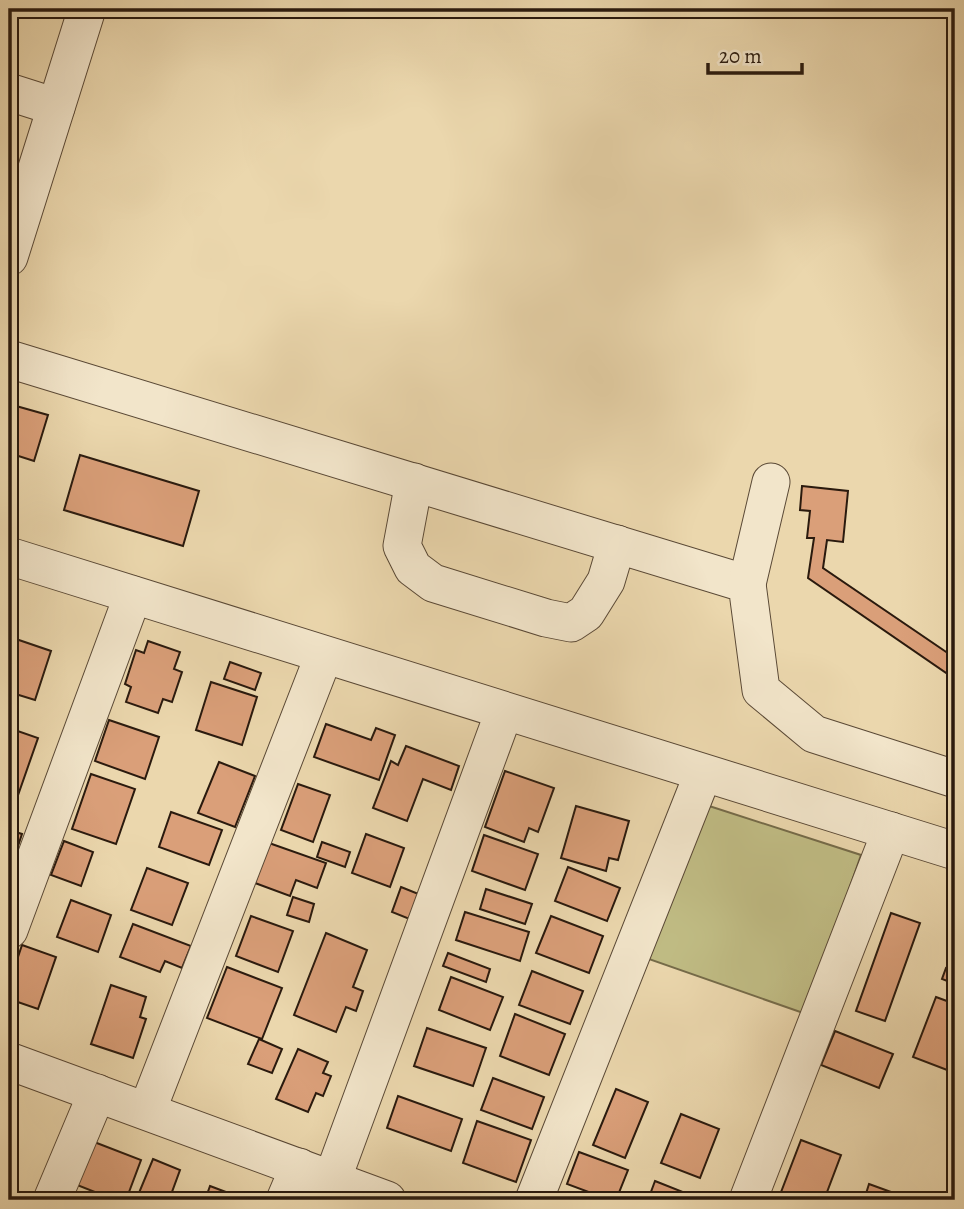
<svg xmlns="http://www.w3.org/2000/svg" width="964" height="1209" font-family="Alegreya,serif">
<style>
.green{fill:#c0bc84;stroke:#756b49;stroke-width:2}
.building{fill:#da9f79;stroke:#2a1a0e;stroke-width:2}
.lines{fill:none;stroke-linecap:round;stroke-linejoin:round}
.minor-casing{stroke:#5a4936;stroke-width:39}
.minor{stroke:#f2e5ca;stroke-width:37}
</style>
<rect width="100%" height="100%" fill="#ebd7ad"/>
<filter id="stains"><feTurbulence type="fractalNoise" baseFrequency=".00286" numOctaves="4"/><feColorMatrix values="0 0 0 0 .2 0 0 0 0 .09 0 0 0 0 .02 0 0 0 .5 -.17"/></filter>
<radialGradient id="worn" r=".72"><stop offset=".6" stop-color="#630" stop-opacity="0"/><stop offset="1" stop-color="#630" stop-opacity=".3"/></radialGradient>
<polygon class="green" points="703,804 861,855 806,1014 643,957"/>
<g class="building">
<polygon points="9,404 48,415 34,461 9,453"/>
<polygon points="80,455 199,491 183,546 64,510"/>
<polygon points="802,486 848,491 843,542 827,540 823,568 955,658 955,679 808,578 814,538 807,538 810,511 800,510"/>
<polygon points="13,638 51,651 35,700 9,692 9,650"/>
<polygon points="148,641 180,652 174,669 182,672 172,702 163,699 158,713 126,702 131,687 125,684 136,650 144,653"/>
<polygon points="230,662 261,673 255,690 224,679"/>
<polygon points="211,682 257,697 242,745 196,730"/>
<polygon points="109,720 159,737 145,779 95,761"/>
<polygon points="326,724 371,740 376,728 395,735 379,780 314,757"/>
<polygon points="9,728 38,738 16,801 9,798"/>
<polygon points="406,746 459,766 451,790 423,779 407,821 373,808 391,761 398,765"/>
<polygon points="219,762 255,776 235,827 198,813"/>
<polygon points="505,771 554,788 538,832 529,828 524,842 485,827"/>
<polygon points="91,774 135,789 116,844 72,829"/>
<polygon points="298,784 330,795 313,842 281,830"/>
<polygon points="576,806 629,821 618,860 609,858 606,871 561,858"/>
<polygon points="171,812 222,830 209,865 159,847"/>
<polygon points="9,830 22,834 9,873"/>
<polygon points="366,834 404,848 390,887 352,873"/>
<polygon points="484,835 538,854 525,890 472,871"/>
<polygon points="64,841 93,852 81,886 51,875"/>
<polygon points="322,842 350,852 345,867 317,857"/>
<polygon points="269,843 326,863 317,888 296,880 290,896 255,883"/>
<polygon points="568,867 620,888 607,921 555,901"/>
<polygon points="147,868 188,883 172,925 131,910"/>
<polygon points="401,887 426,897 417,922 392,912"/>
<polygon points="486,889 532,904 525,924 480,909"/>
<polygon points="293,897 314,904 309,922 287,915"/>
<polygon points="71,900 111,915 98,952 57,937"/>
<polygon points="465,912 529,932 520,961 456,940"/>
<polygon points="891,913 920,923 885,1021 856,1011"/>
<polygon points="251,916 293,931 278,972 236,956"/>
<polygon points="551,916 603,936 589,973 536,953"/>
<polygon points="133,924 191,946 182,968 165,961 160,972 120,957"/>
<polygon points="326,933 367,950 353,987 363,991 356,1011 346,1007 336,1032 294,1015"/>
<polygon points="22,945 56,957 38,1009 9,999 9,984"/>
<polygon points="448,953 490,969 486,982 443,966"/>
<polygon points="955,963 955,984 942,979 946,968 953,970"/>
<polygon points="227,967 282,988 262,1039 207,1018"/>
<polygon points="532,971 583,991 570,1024 519,1005"/>
<polygon points="451,977 503,997 490,1030 439,1010"/>
<polygon points="111,985 146,997 140,1017 146,1019 133,1058 91,1044"/>
<polygon points="936,997 955,1004 955,1073 913,1057"/>
<polygon points="515,1014 565,1034 549,1075 500,1056"/>
<polygon points="427,1028 486,1048 473,1086 414,1066"/>
<polygon points="835,1031 893,1054 879,1088 821,1065"/>
<polygon points="259,1039 282,1049 272,1073 248,1064"/>
<polygon points="298,1049 328,1062 323,1073 331,1076 323,1096 316,1093 308,1112 276,1099"/>
<polygon points="493,1078 544,1097 532,1129 481,1110"/>
<polygon points="616,1089 648,1102 625,1158 593,1145"/>
<polygon points="398,1096 462,1119 451,1151 387,1128"/>
<polygon points="681,1114 719,1129 700,1178 661,1163"/>
<polygon points="477,1121 531,1140 516,1182 463,1163"/>
<polygon points="89,1140 141,1160 126,1200 115,1200 72,1183"/>
<polygon points="801,1140 841,1155 824,1200 778,1200"/>
<polygon points="579,1152 628,1170 616,1200 610,1200 567,1184"/>
<polygon points="153,1159 180,1170 172,1192 183,1196 182,1200 136,1200"/>
<polygon points="655,1181 693,1196 692,1200 648,1200"/>
<polygon points="869,1184 913,1200 864,1200"/>
<polygon points="210,1186 247,1200 205,1200"/>
</g>
<g class="lines">
<defs>
<g id="minor">
<polyline points="9,92 56,107"/>
<polyline points="9,257 87,9"/>
<polyline points="9,359 747,584 761,690 814,734 955,779"/>
<polyline points="414,482 402,546 413,568 433,583 546,618 571,623 586,613 606,581 617,544"/>
<polyline points="9,556 955,851"/>
<polyline points="747,584 771,482"/>
<polyline points="9,930 133,595"/>
<polyline points="9,1061 387,1200"/>
<polyline points="147,1111 324,655"/>
<polyline points="332,1180 504,712"/>
<polyline points="52,1200 97,1093"/>
<polyline points="285,1200 299,1167"/>
<polyline points="534,1200 703,774"/>
<polyline points="748,1200 891,831"/>
</g>
</defs>
<use href="#minor" class="minor-casing"/>
<use href="#minor" class="minor"/>
</g>
<rect width="964" height="1209" fill="none" stroke="#ebd7ad" stroke-width="35"/>
<rect x="10" y="10" width="943" height="1188" fill="none" stroke="#2a1a0e" stroke-width="3.5"/>
<rect x="18" y="18" width="929" height="1174" fill="none" stroke="#2a1a0e" stroke-width="2"/>
<path d="M708 63v10h94v-10" fill="none" stroke="#2a1a0e" stroke-width="3.5"/>
<text x="719" y="63" font-size="21" fill="#2a1a0e" stroke="#f2e5ca" stroke-width="5" paint-order="stroke">20 m</text>
<rect width="100%" height="100%" filter="url(#stains)"/>
<rect width="100%" height="100%" fill="url(#worn)"/>
</svg>
